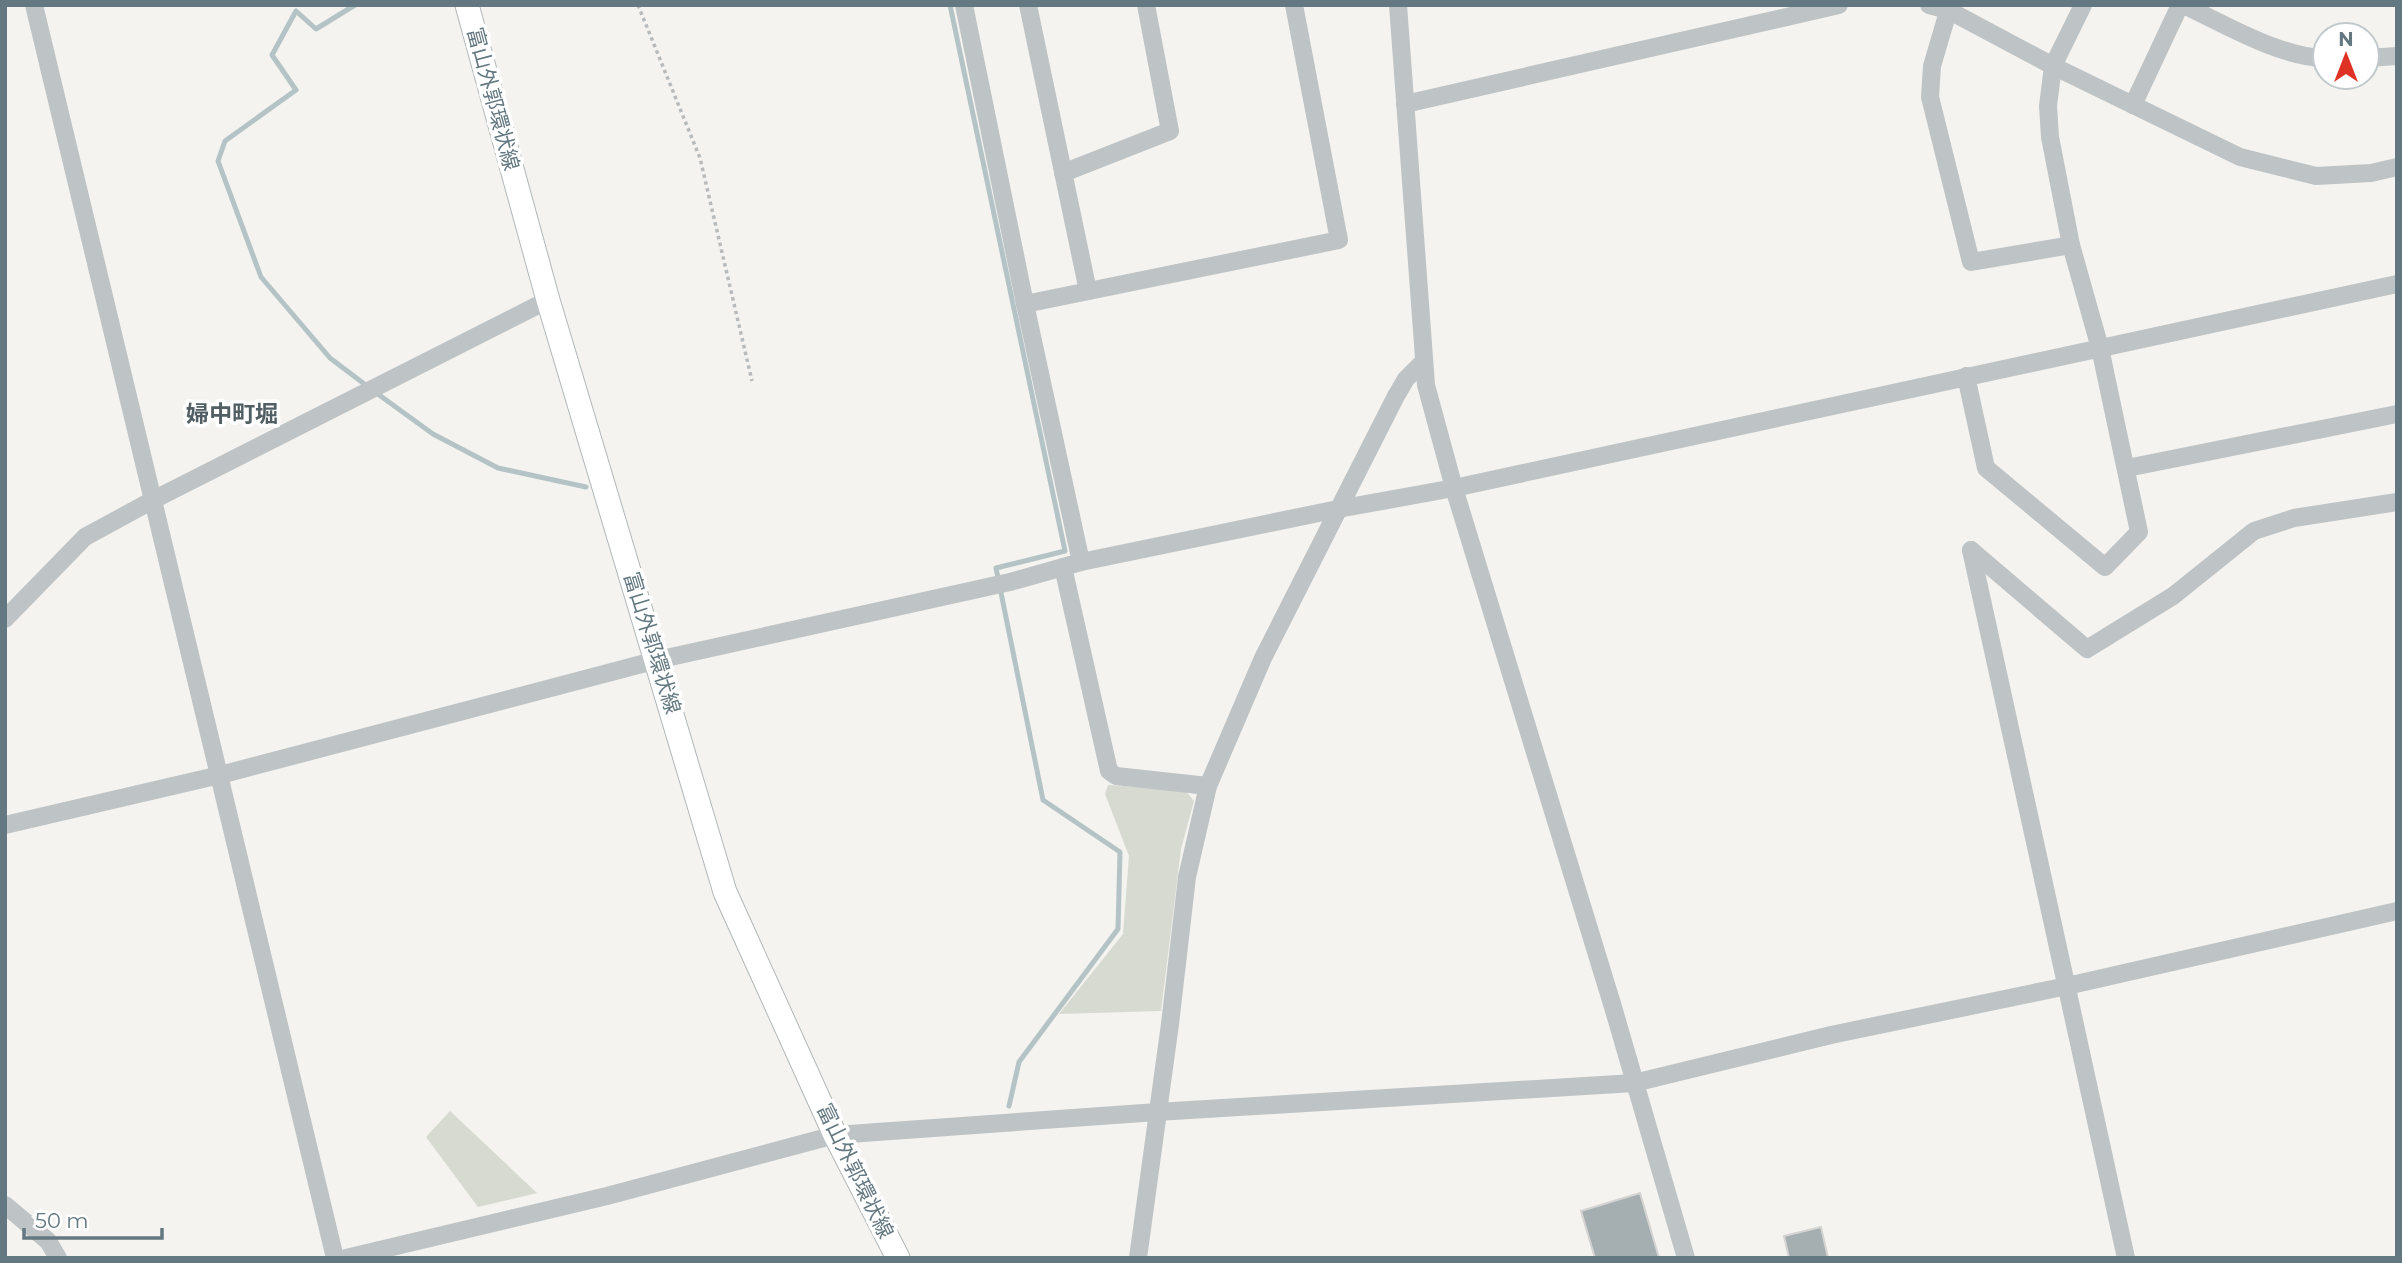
<svg xmlns="http://www.w3.org/2000/svg" width="2402" height="1263" font-family="Montserrat,'Noto Sans JP',sans-serif">
<style>
.green{fill:#d6dad0}
.lines{fill:none;stroke-linecap:round;stroke-linejoin:round}
.stream{stroke:#b4c3c5;stroke-width:5}
.building{fill:#a5afb2;stroke:#d5d4d2;stroke-width:2}
.major-casing{stroke:#b1b7b9;stroke-width:25}
.path{stroke:#b8bbbc;stroke-width:3.5;stroke-dasharray:3.5 3.5;stroke-linecap:butt}
.minor{stroke:#bec3c5;stroke-width:18}
.major{stroke:#fff;stroke-width:23}
.labels{text-anchor:middle;stroke-width:7;stroke-linejoin:round;paint-order:stroke}
.street-label{font-size:21px;fill:#637880;stroke:#fff}
.neighbourhood-label{font-size:23px;font-weight:bold;fill:#515f65;stroke:#fff}
</style>
<rect width="100%" height="100%" fill="#f4f3ef"/>
<g class="green">
<polygon points="1108,785 1185,790 1194,801 1181,849 1161,1011 1059,1014 1123,934 1129,856 1105,794"/>
<polygon points="450,1111 537,1193 478,1207 426,1137"/>
</g>
<g class="lines">
<g class="stream">
<polyline points="355,5 316,29 296,11 272,55 296,90 225,141 218,161 261,277 330,358 367,386"/>
<polyline points="950,5 1065,551 996,568 1043,800 1120,852 1118,929 1019,1062 1009,1106"/>
<polyline points="375,392 433,434 498,468 586,487"/>
</g>
</g>
<g class="building">
<polygon points="1640,1193 1659,1258 1595,1258 1581,1211"/>
<polygon points="1821,1227 1828,1258 1789,1258 1784,1236"/>
</g>
<g class="lines">
<defs>
<polyline id="major" points="467,5 548,300 725,892 835,1135 898,1258"/>
</defs>
<use href="#major" class="major-casing"/>
<polyline class="path" points="638,5 700,158 752,381"/>
<g class="minor">
<polyline points="34,5 335,1258"/>
<polyline points="964,5 1025,304 1081,562"/>
<polyline points="1028,5 1088,291"/>
<polyline points="1398,5 1426,385 1454,488 1613,1007 1686,1258"/>
<polyline points="1929,5 1948,10 2053,66 2240,157 2316,176 2371,173 2397,167"/>
<polyline points="1950,5 1932,66 1930,97 1971,262 2071,245"/>
<path d="M2184,5C2224,24 2282,58 2325,58"/>
<polyline points="2367,58 2397,56"/>
<polyline points="1405,104 1839,5"/>
<polyline points="2133,105 2180,5"/>
<polyline points="1063,173 1170,131 1146,5"/>
<polyline points="1025,304 1339,240 1294,5"/>
<polyline points="1966,376 1986,468 2105,567 2139,532 2100,348 2071,245 2050,137 2048,106 2053,66 2083,5"/>
<polyline points="2127,468 2397,414"/>
<polyline points="1971,550 2126,1258"/>
<polyline points="1971,550 2087,649 2173,596 2254,531 2294,518 2397,502"/>
<polyline points="1063,567 1109,771 1116,776 1208,786"/>
<polyline points="5,619 85,537 153,500 548,300"/>
<polyline points="5,825 220,775 657,660 1010,582 1081,562 1338,509 1454,488 2397,284"/>
<polyline points="5,1205 48,1241 58,1258"/>
<polyline points="346,1258 607,1196 835,1135 1157,1112 1634,1083 1831,1035 2067,986 2397,911"/>
<polyline points="1138,1258 1170,1024 1187,877 1208,786 1263,658 1396,396 1406,379 1424,361"/>
</g>
<use href="#major" class="major"/>
</g>
<g class="labels">
<g class="street-label">
<text transform="translate(493 99) rotate(75)" y="7">富山外郭環状線</text>
<text transform="translate(652 643) rotate(73)" y="7">富山外郭環状線</text>
<text transform="translate(855 1171) rotate(64)" y="7">富山外郭環状線</text>
</g>
<g class="neighbourhood-label">
<text x="232" y="422">婦中町堀</text>
</g>
</g>
<rect width="2402" height="1263" fill="none" stroke="#637880" stroke-width="14"/>
<g transform="translate(2346 56)"><circle r="33" fill="#ffffff" stroke="#c1c9cc" stroke-width="2"/>
<path d="M0-5L12 26L0 18L-12 26Z" fill="#df3224"/>
<text y="-10" font-size="19" font-weight="bold" text-anchor="middle" fill="#637880">N</text>
</g>
<path d="M24 1228v10h138v-10" fill="none" stroke="#637880" stroke-width="3.5"/>
<text x="35" y="1228" font-size="21" fill="#637880" stroke="#ffffff" stroke-width="5" paint-order="stroke">50 m</text>
</svg>
